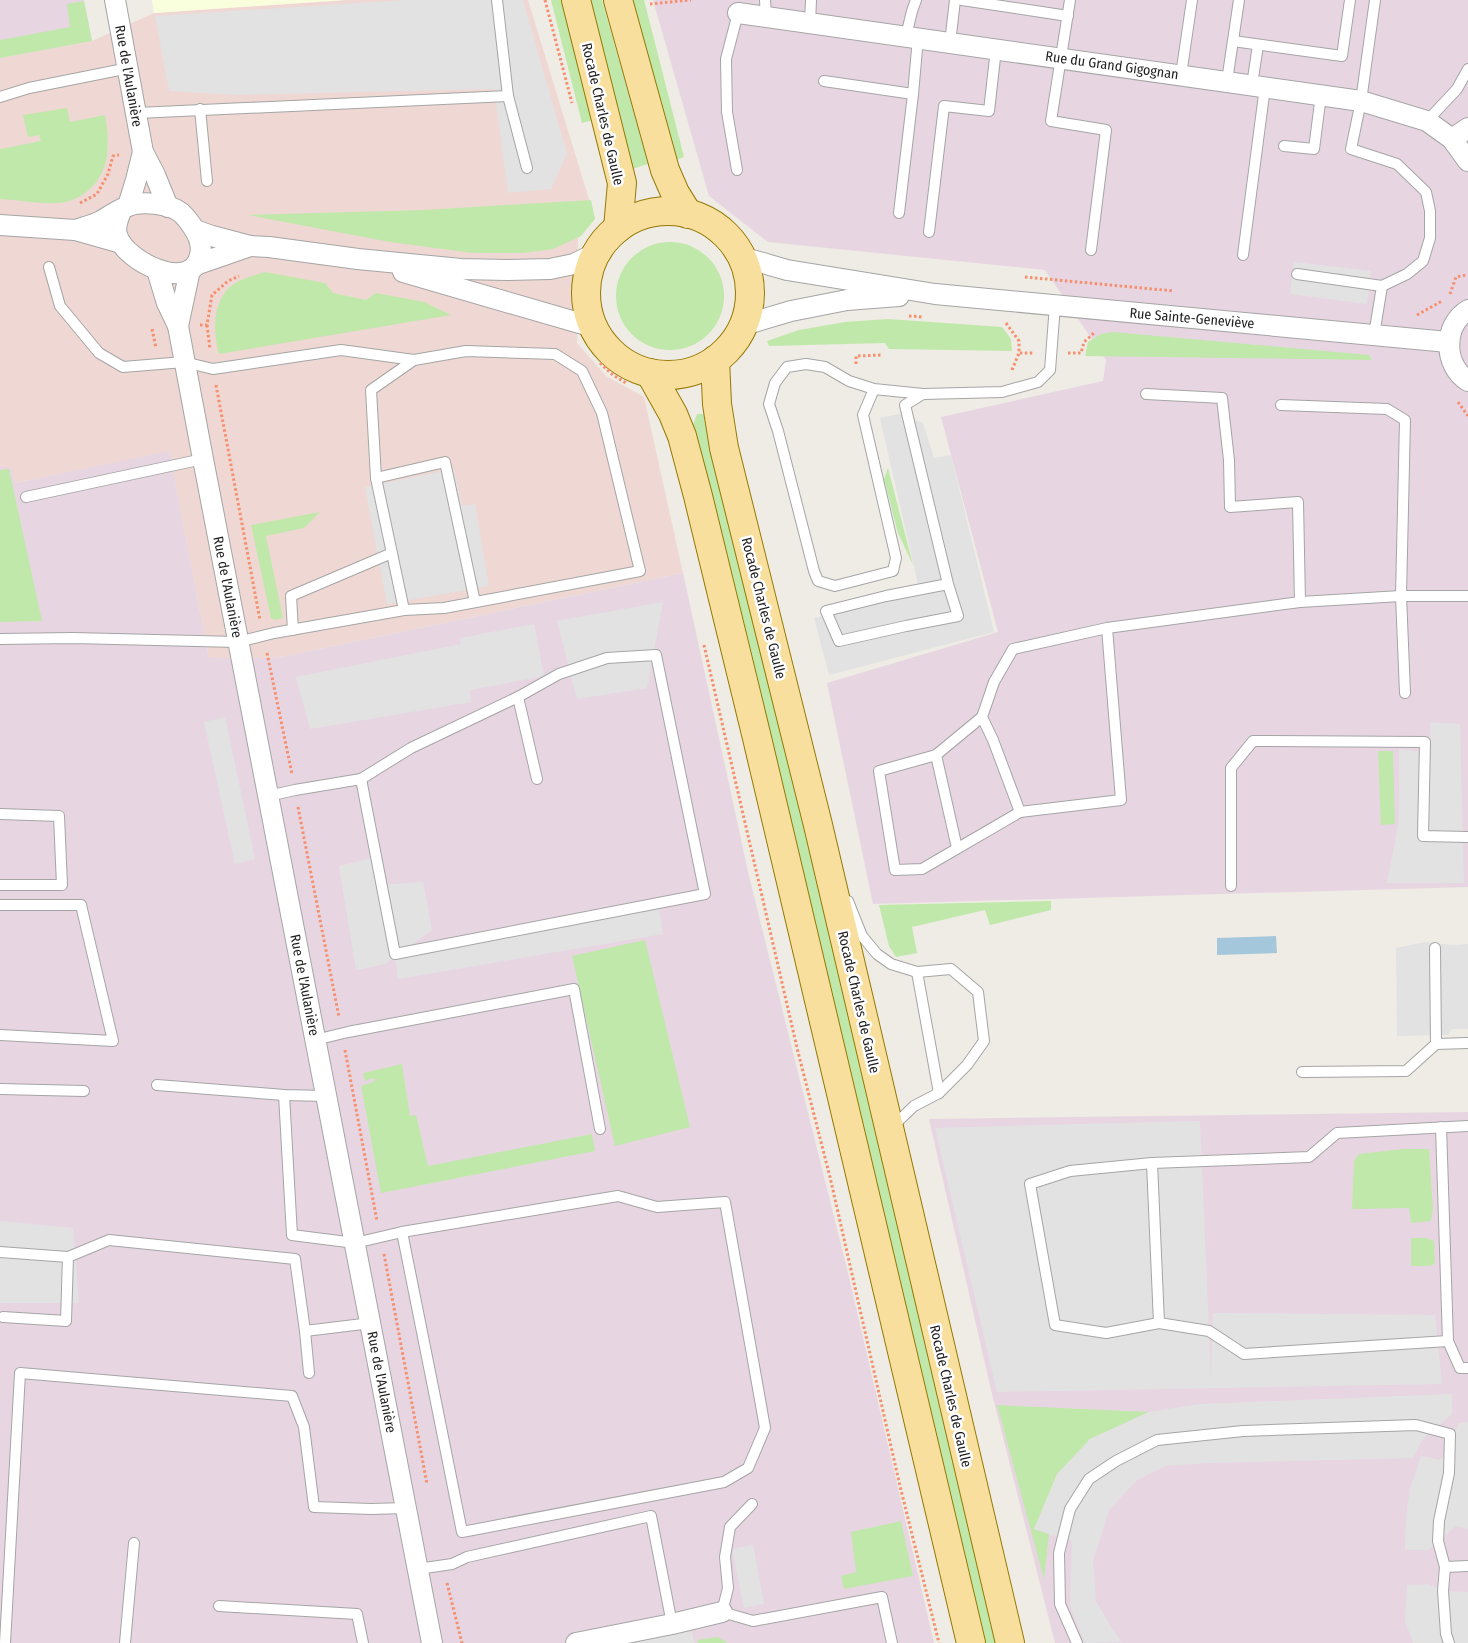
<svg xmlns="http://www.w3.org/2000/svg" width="1468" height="1643" font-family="'Fira Sans Condensed',sans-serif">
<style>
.commercial{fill:#efd8d3}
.industrial{fill:#e7d6e2}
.education{fill:#f9fedd}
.grass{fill:#c0e8aa}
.parking{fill:#e2e2e2}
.water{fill:#a5c7db}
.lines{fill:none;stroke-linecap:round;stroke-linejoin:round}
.lane-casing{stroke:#a5a5a5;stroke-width:12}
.street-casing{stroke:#a5a5a5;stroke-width:22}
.primary-casing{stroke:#947904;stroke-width:30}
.path{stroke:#f68f6d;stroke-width:3;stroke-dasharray:2.5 2.5;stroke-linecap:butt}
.lane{stroke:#fff;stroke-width:10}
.street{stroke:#fff;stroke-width:20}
.primary{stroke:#f9df9e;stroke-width:28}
.labels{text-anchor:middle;stroke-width:5;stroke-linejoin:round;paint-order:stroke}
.street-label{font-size:14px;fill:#1e1e1e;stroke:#fff}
</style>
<rect width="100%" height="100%" fill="#eeece4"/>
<polygon class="commercial" points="346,0 528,0 592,209 578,230 577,343 606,376 644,397 683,573 276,658 209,658 169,452 14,483 10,467 0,467 0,58 92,41 154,13"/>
<g class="industrial">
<polygon points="0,0 84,0 92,41 0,58"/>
<polygon points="653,0 1468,0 1468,887 873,904 827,683 998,632 941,417 1103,381 1106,360 1045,270 768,242 709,196"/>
<polygon points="169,451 209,658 276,658 683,573 749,876 848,1273 934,1643 0,1643 0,467 10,467 15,483"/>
<polygon points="1468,1112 1468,1643 1055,1643 991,1390 929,1119"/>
</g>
<polygon class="education" points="152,0 346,0 154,13"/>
<g class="grass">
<polygon points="551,0 563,0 593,120 582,123"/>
<polygon points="587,0 602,0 648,164 629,170"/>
<polygon points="631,0 644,0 684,157 676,160"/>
<polygon points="84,1 92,41 0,58 0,40 70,27 67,4"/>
<path d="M67,108L70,122L105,115C111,147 110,179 79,197C73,200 64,203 57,203C39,204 19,200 0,199V149L41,141L39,135L28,137L23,115Z"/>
<polygon points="591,200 595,219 581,236 553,249 523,253 473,253 390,242 248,215 424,210"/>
<circle cx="670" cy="296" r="54"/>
<path d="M265,272L325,283L333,293L366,300L376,293L424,302L451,315L219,354C213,334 212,304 229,288C239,279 252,276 265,272Z"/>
<polygon points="888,319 1002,327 1011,339 1012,351 889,349 885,343 769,346 767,341 799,330 845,322"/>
<polygon points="1113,332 1369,355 1372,360 1085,356 1088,342 1101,334"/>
<polygon points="697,414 704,414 710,419 998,1643 980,1643 693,425"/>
<polygon points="888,468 913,565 898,533 884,479"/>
<polygon points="9,469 42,621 0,622 0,470"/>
<polygon points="320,512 304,528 266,536 283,618 275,620 271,618 251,525"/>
<polygon points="1378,751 1393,751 1395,824 1381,825"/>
<polygon points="1051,901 1051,910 990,925 985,910 912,927 917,953 896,957 889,946 879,905"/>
<polygon points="645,940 690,1127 615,1146 572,956"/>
<polygon points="402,1064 410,1116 416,1115 428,1166 592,1134 595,1151 381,1193 361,1086 375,1081 373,1078 365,1081 363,1073"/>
<polygon points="1403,1149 1429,1149 1433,1209 1431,1221 1411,1223 1409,1208 1352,1209 1354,1161 1359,1154"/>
<polygon points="1411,1238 1427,1238 1434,1241 1435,1263 1430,1266 1411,1266"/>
<polygon points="997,1405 1149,1412 1090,1439 1034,1529 1049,1534 1044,1579"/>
<polygon points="901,1521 913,1576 844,1589 841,1576 856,1572 851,1532"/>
<polygon points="718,1637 728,1643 698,1643 697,1640"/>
</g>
<g class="parking">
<polygon points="404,0 523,0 567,154 551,189 508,193 494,89 237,95 169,91 155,16"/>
<polygon points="1294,262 1371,271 1367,304 1290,294"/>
<polygon points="899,414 923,423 934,458 951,455 994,632 829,675 814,618 920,593 880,418"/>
<polygon points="454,469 462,506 475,504 489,586 387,604 365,487"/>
<polygon points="663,602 647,688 577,699 557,621"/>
<polygon points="534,624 544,676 470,690 471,702 310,729 296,677 461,644 460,638"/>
<polygon points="225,717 255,859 235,864 204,722"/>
<polygon points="1430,722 1460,724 1464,883 1387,883 1399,820 1399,749 1431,753"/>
<polygon points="376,857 382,885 423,882 432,930 402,952 658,902 663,934 398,979 395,957 385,964 356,970 339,866"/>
<polygon points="1425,942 1453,945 1468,944 1468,1029 1452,1029 1448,1035 1397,1036 1396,948"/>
<polygon points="1200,1121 1211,1379 1213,1313 1435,1315 1442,1384 997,1392 935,1128"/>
<polygon points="0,1221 73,1228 79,1303 0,1303"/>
<polygon points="1452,1394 1452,1414 1422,1440 1413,1458 1208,1463 1165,1466 1137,1480 1109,1510 1093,1561 1096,1601 1111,1627 1122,1642 1085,1643 1070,1606 1072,1541 1034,1529 1057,1474 1090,1439 1149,1412 1200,1404"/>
<polygon points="1468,1422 1468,1529 1456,1526 1428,1550 1405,1550 1406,1519 1410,1488 1421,1456 1441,1460 1459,1423"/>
<polygon points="753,1545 764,1604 744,1608 732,1549"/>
<polygon points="1429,1584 1443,1591 1468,1592 1468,1643 1413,1643 1405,1621 1407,1585"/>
<polygon points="692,1631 694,1643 623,1643"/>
</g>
<polygon class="water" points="1276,936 1277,953 1217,955 1217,938"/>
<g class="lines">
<defs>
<g id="lane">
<polyline points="497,0 508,96 527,168"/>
<polyline points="765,0 766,16"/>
<polyline points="962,0 1068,16"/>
<polyline points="1070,0 1051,121 1106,130 1091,250"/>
<polyline points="1375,0 1361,101 1351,149 1397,164 1426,192 1430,211 1430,238 1423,261 1407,274 1382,286"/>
<polyline points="810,23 811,0"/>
<polyline points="906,36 912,11 916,0"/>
<polyline points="1233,41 1342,56 1350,0"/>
<polyline points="950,43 955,0"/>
<polyline points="1181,75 1192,0"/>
<polyline points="824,81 913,94 918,38"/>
<polyline points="1227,81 1239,0"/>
<polyline points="1252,85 1258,45"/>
<polyline points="0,97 29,88 129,68"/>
<polyline points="200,109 207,181"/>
<polyline points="137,113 508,96"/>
<polyline points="1427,121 1457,89 1468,69"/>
<polyline points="1284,146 1314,149 1321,95"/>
<polyline points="737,170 727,112 726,59 738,13"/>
<polyline points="899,213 913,94"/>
<polyline points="929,232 944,106 989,111 996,49"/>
<polyline points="1243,255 1265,87"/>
<polyline points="49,267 60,306 99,353 123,367 184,362 213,369 341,350 414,360"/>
<polyline points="1297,274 1382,286 1374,335"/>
<polyline points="874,389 863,415 896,558 893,571 835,586 818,581 814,571 778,431 769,404 775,383 787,367 806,364 825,367 849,381 874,389 923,394"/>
<polyline points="1146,394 1222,398 1229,460 1230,507 1298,502 1300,602"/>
<polyline points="1281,405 1387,409 1405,420 1401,596 1405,693"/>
<polyline points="376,478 445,462 475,602"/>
<polyline points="26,497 203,459"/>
<polyline points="948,584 886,596 826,611 839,641 906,626 958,616 948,584 905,405 923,394 1002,392 1038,382 1050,370 1055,305"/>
<polyline points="1107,628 1121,800 1020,812 993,740 982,717 994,682 1013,649 1107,628 1300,602 1401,596 1468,596"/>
<polyline points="293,630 291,596 392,553"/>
<polyline points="0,639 73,638 238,642 274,633 404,610 376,478 371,390 414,360 466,351 555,354 582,371 602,413 640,571 444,608 404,610"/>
<polyline points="982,717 936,755 879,771 895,870 922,869 1020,812"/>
<polyline points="936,755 957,848"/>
<polyline points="361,779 395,954 705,894 656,655 607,658 559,674 518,697 537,779"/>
<polyline points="268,796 295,790 361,779 411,748 518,697"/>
<polyline points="0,814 59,816 62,885 0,885"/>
<polyline points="1231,886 1231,768 1253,741 1425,742 1423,836 1468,837"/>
<polyline points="848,901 862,936 877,954 891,964 917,972 951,969 978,992 984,1041 967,1065 939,1093 914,1106 891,1128"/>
<polyline points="0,905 81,905 113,1041 0,1035"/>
<polyline points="1435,948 1436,1044 1468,1043"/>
<polyline points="917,972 939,1093"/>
<polyline points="315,1040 348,1032 574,989 600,1129"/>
<polyline points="1302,1072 1406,1071 1436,1044"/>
<polyline points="157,1085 284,1095 326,1096"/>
<polyline points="0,1089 84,1091"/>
<polyline points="284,1095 292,1235 355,1243 402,1232 618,1196 657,1207 725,1202 765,1428 748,1468 724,1482 462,1532 402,1232"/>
<polyline points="1468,1126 1337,1133 1309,1157 1152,1163 1070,1171 1030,1184 1055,1325 1106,1333 1159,1323 1209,1331 1244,1354 1448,1341 1460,1368 1468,1368"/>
<polyline points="1441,1127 1448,1341"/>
<polyline points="1152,1163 1159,1323"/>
<polyline points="0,1252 68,1257"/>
<polyline points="3,1317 66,1321 68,1257 109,1240 295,1259 305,1331 309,1373"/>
<polyline points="305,1331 371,1323"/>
<polyline points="752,1504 730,1527 725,1557 728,1588 722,1612 753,1621 882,1597 892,1643"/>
<polyline points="1445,1567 1468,1566"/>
<polyline points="418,1569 452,1564 467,1557 651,1516 672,1624"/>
<polyline points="219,1606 357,1614 363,1643"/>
<polyline points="5,1643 20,1373 292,1396 304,1427 314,1507 371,1509 406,1508"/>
<polyline points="125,1643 134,1543"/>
<polyline points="1077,1643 1060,1604 1059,1553 1070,1509 1089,1479 1116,1461 1157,1440 1243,1431 1416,1425 1450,1434 1449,1473 1439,1521 1438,1541 1445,1567 1443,1591 1446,1634 1449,1643"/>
</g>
<g id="street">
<polyline points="115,0 143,152 155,175 168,207"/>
<polyline points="738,13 1361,101 1427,121 1452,139 1468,161"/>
<polyline points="1452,139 1468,128"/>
<polyline points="128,206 136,180 143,152"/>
<polyline points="0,225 75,230 121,243"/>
<path d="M75,230C84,227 93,225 101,221C109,216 118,210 128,206C141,201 168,203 180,212C184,215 187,219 190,223C197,233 203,243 200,255C192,294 125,262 117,235C114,226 119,217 122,209"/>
<polyline points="195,230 212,236 250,246 269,247 358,259 461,269 507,270 550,269 574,264 596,253"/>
<polyline points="742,257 787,270 935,294 1448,342"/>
<polyline points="198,264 250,246"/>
<polyline points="157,270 167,303 178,326 203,459 432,1643"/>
<polyline points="403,272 593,327"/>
<path d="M1468,310C1442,326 1444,366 1468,381"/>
<polyline points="744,325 791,311 847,300 899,296"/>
<polyline points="178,326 190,270"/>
<polyline points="576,1643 672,1624 722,1612"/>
</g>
<g id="primary">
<polyline points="576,0 622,183 618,228"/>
<polyline points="618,0 665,170 675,193 688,214"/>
<circle cx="668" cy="293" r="82"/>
<polyline points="715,360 717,404 724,448 818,825 1010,1643"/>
<polyline points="650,373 673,414 682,436 698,496 757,738 971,1643"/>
</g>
</defs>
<use href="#lane" class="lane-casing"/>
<use href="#street" class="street-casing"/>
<use href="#primary" class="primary-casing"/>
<g class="path">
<polyline points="545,0 572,103"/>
<polyline points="650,4 691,0"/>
<polyline points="80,203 97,194 108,174 113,156 119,155"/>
<polyline points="1025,277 1174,291"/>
<polyline points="1450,294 1456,277 1466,275"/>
<polyline points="1417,315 1442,301"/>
<polyline points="909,316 923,317"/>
<polyline points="1006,323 1019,341 1019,353 1034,353"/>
<polyline points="200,325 207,325 212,295 228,281 239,276"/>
<polyline points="207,325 210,349"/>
<polyline points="152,329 156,348"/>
<polyline points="1068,353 1081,353 1084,342 1094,333"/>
<polyline points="600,363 613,375 626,383"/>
<polyline points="856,364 856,356 882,355"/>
<polyline points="1012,370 1019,353"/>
<polyline points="216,385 260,620"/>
<polyline points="1458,402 1468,416"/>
<polyline points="704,645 798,1052 830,1177 900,1486 939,1643"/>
<polyline points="267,653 292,774"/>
<polyline points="298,807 339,1017"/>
<polyline points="345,1050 377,1221"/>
<polyline points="384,1254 427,1484"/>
<polyline points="447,1583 462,1643"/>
</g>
<use href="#lane" class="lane"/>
<use href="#street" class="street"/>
<use href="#primary" class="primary"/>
</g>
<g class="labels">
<g class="street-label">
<text transform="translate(1112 65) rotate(8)" y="5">Rue du Grand Gigognan</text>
<text transform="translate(129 76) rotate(80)" y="5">Rue de l'Aulanière</text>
<text transform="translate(603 114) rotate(77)" y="5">Rocade Charles de Gaulle</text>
<text transform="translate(1192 318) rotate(5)" y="5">Rue Sainte-Geneviève</text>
<text transform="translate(228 587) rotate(79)" y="5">Rue de l'Aulanière</text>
<text transform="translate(764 608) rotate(76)" y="5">Rocade Charles de Gaulle</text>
<text transform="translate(305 985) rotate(79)" y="5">Rue de l'Aulanière</text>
<text transform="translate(859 1002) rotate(77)" y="5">Rocade Charles de Gaulle</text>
<text transform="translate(382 1382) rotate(79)" y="5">Rue de l'Aulanière</text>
<text transform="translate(951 1396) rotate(77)" y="5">Rocade Charles de Gaulle</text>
</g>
</g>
</svg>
